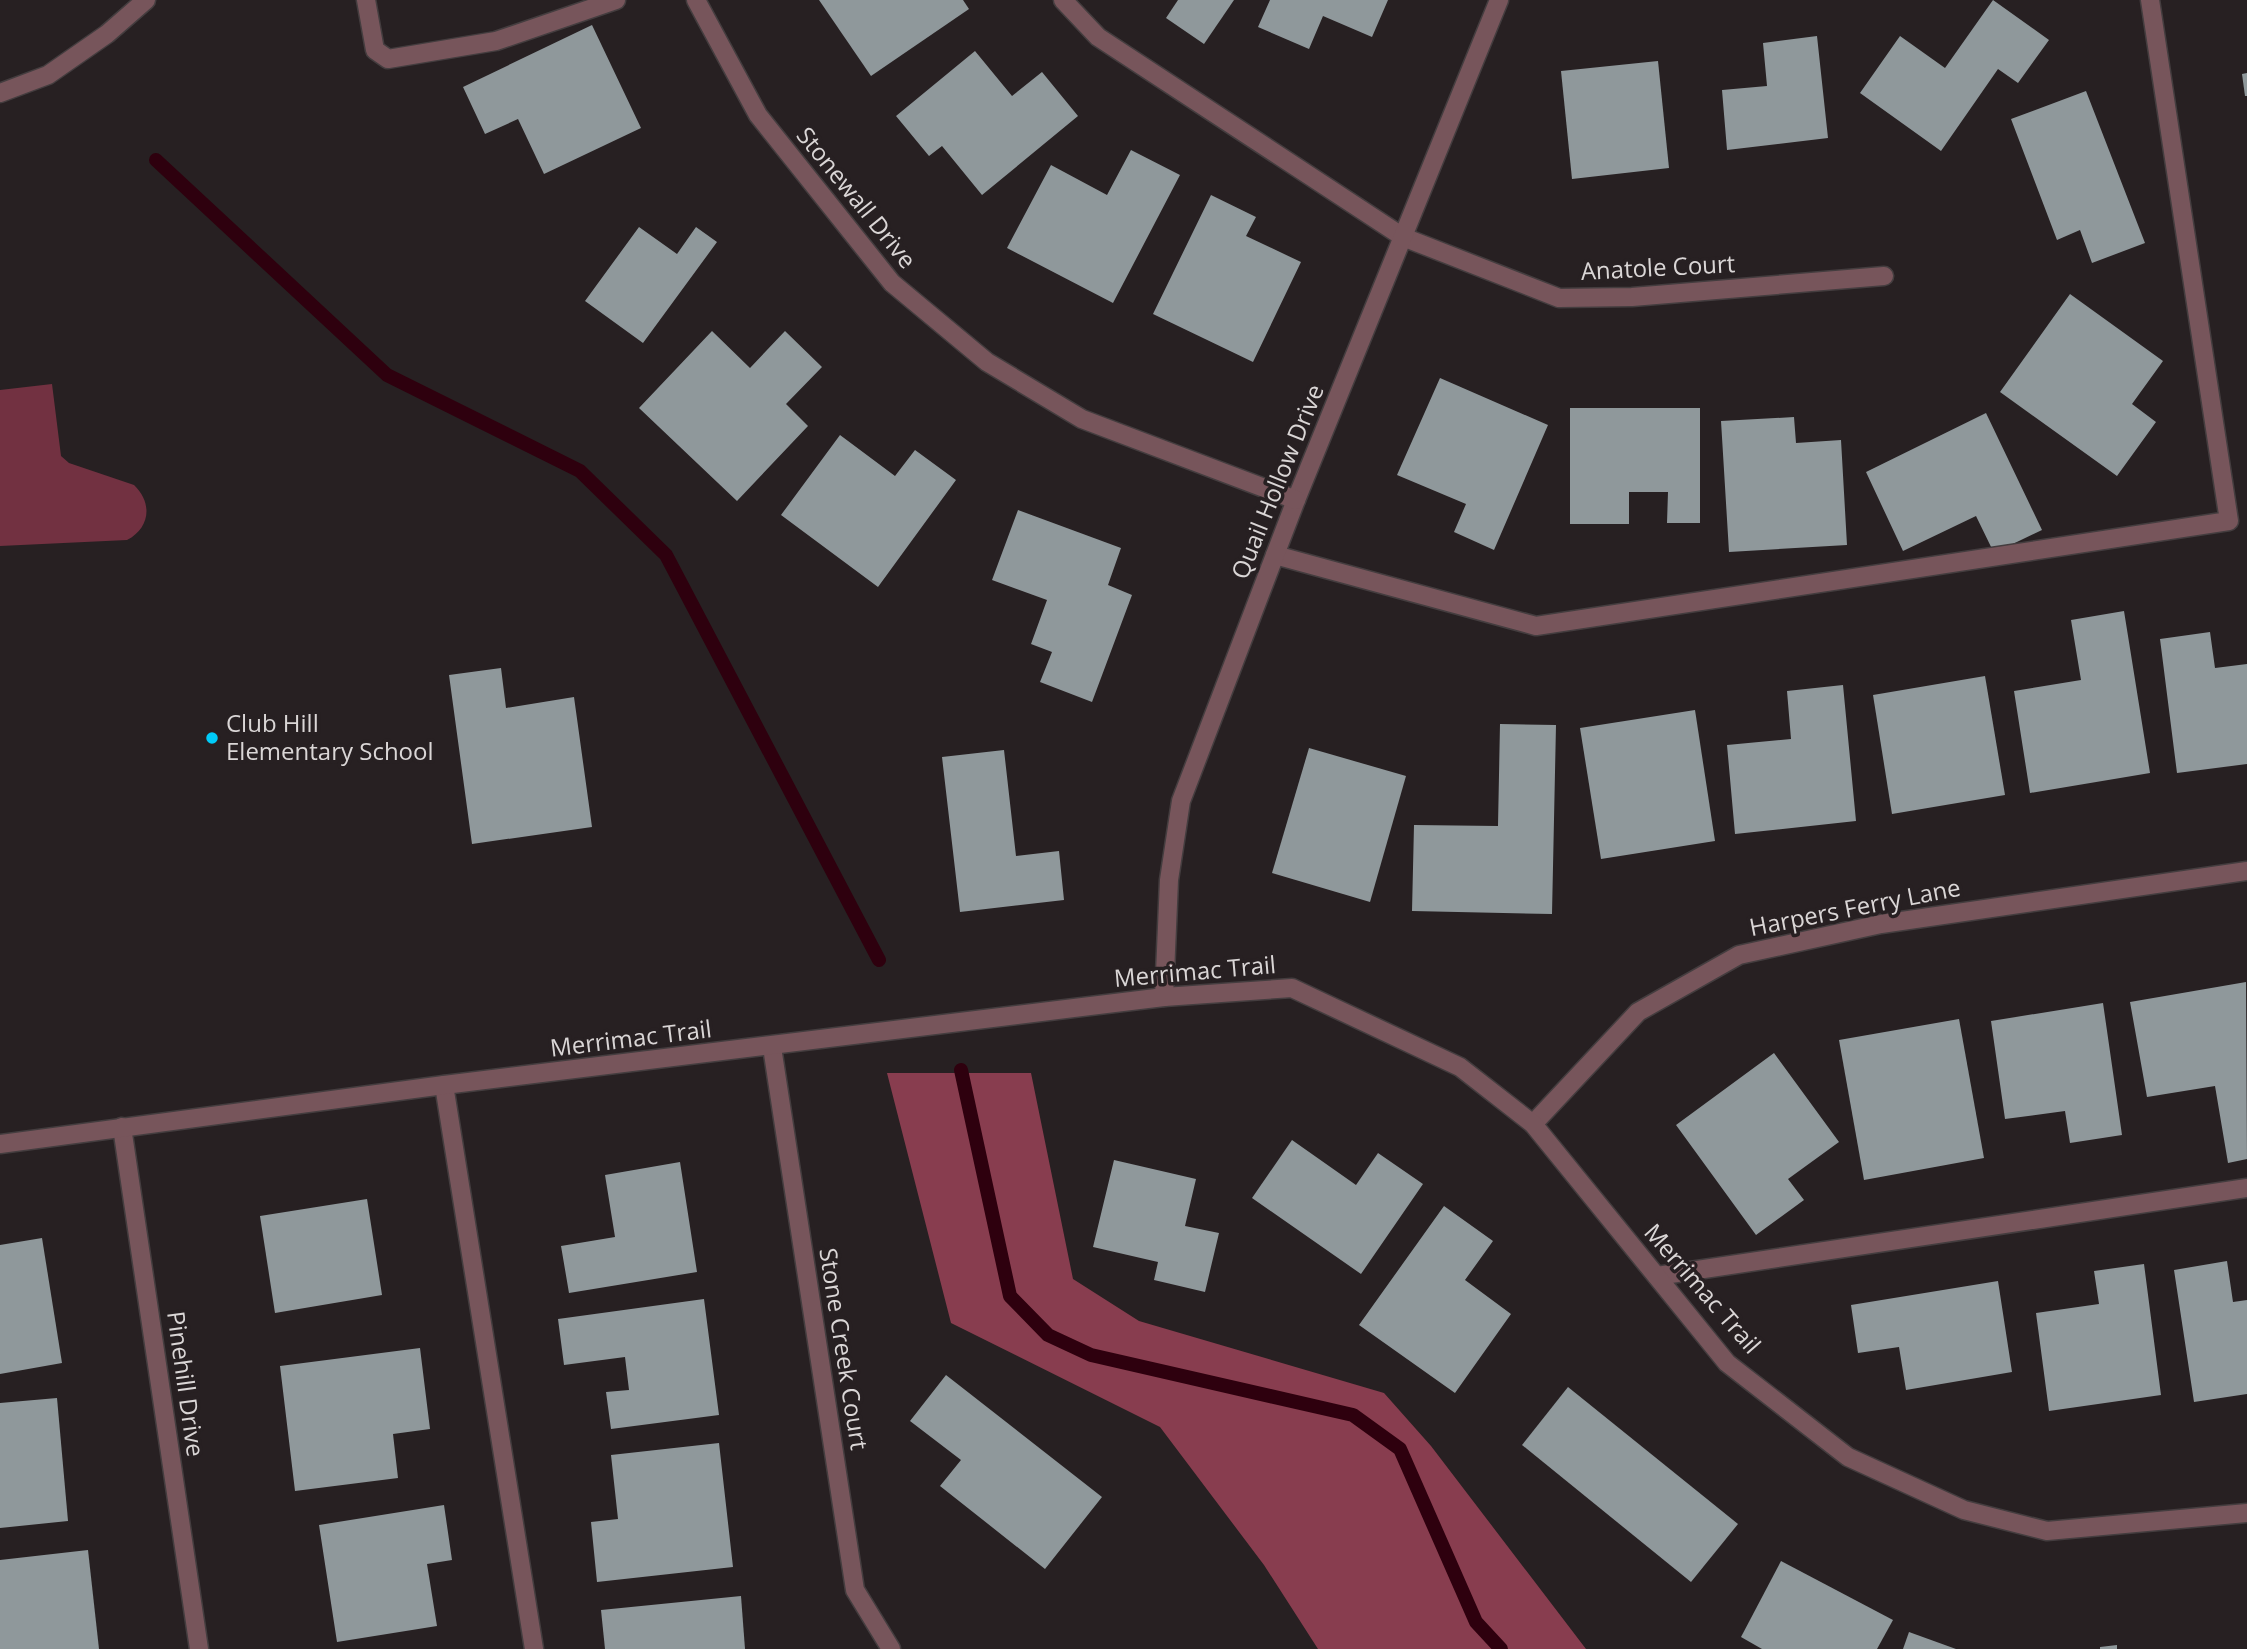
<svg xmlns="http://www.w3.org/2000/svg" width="2247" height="1649" font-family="'Open Sans',sans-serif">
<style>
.green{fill:#723141}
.forest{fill:#883d4f}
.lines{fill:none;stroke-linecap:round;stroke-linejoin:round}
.stream{stroke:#2e000e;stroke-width:14}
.building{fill:#8f989b}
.service-casing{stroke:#443d3f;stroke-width:21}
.minor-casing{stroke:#443d3f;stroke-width:21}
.tertiary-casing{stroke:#443d3f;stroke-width:21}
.service{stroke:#77555b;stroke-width:18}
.minor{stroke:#77555b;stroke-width:18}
.tertiary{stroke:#77555b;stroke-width:18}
.poi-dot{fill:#00cbf8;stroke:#272022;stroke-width:2.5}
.labels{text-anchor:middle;stroke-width:7;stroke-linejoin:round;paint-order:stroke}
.street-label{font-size:24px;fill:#dad6d6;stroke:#272022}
.poi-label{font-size:24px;fill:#dad6d6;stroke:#272022;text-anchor:start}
</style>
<rect width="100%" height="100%" fill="#272022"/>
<path class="green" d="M52,384L61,456L69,463L134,485C153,503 150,528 127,540L0,546V390Z"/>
<polygon class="forest" points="887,1073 1031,1073 1073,1279 1139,1321 1384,1393 1431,1446 1586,1649 1318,1649 1264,1565 1160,1427 951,1323"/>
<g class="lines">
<g class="stream">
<polyline points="156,160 387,375 580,471 666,555 879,960"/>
<polyline points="961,1070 1010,1296 1048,1335 1091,1355 1353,1415 1400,1449 1476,1622 1501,1649"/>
</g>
</g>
<g class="building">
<polygon points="819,0 963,0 969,9 871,76"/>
<polygon points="1178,0 1234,0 1204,44 1166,18"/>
<polygon points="1270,0 1388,0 1372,37 1323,16 1309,49 1258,27"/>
<polygon points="1993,0 2049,40 2018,83 1998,69 1941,151 1860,93 1900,36 1945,68"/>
<polygon points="592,25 641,128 544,174 518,119 485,134 463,87"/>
<polygon points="1817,36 1828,138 1727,150 1722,90 1767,86 1763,43"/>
<polygon points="975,51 1012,96 1042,72 1078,116 982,195 942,146 929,156 896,116"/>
<polygon points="1658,61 1669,168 1572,179 1561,71"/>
<polygon points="2247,73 2247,96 2245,96 2242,74"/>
<polygon points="2086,91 2145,243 2092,263 2080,230 2057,240 2011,119"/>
<polygon points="1131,150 1180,175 1113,303 1007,248 1051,165 1107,195"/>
<polygon points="1211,195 1256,217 1246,236 1301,262 1253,362 1153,314"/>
<polygon points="639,227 677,254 696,227 717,242 643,343 585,301"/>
<polygon points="2070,294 2163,361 2132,404 2156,422 2117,476 2000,392"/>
<polygon points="712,331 750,368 785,331 822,367 786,404 808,426 737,501 639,408"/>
<polygon points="1440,378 1548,425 1494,550 1454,532 1466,504 1397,475"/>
<polygon points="1570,408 1700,408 1700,523 1667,523 1668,492 1629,492 1629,524 1570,524"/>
<polygon points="1986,413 2042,530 1994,553 1976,516 1903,551 1866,472"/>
<polygon points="1794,417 1796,443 1841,440 1847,545 1729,552 1721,421"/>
<polygon points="840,435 895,476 915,450 956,480 878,587 781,515"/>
<polygon points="1018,510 1121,548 1108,585 1132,595 1092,702 1040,682 1052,652 1031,644 1047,600 992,580"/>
<polygon points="2124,611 2150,773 2030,793 2014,691 2081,680 2071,620"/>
<polygon points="2210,632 2215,668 2247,664 2247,764 2177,773 2160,639"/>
<polygon points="501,668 506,708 574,697 592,827 472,844 449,675"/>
<polygon points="1985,676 2005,795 1892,814 1873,695"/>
<polygon points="1843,685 1856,821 1735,834 1727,745 1791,739 1787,691"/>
<polygon points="1695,710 1715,841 1601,859 1580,728"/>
<polygon points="1500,724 1556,725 1552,914 1412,911 1414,825 1498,826"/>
<polygon points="1309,748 1406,776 1370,902 1272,873"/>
<polygon points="1004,750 1016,856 1059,851 1064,900 960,912 942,757"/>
<polygon points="2246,982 2247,1159 2228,1163 2215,1086 2147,1097 2130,1002"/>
<polygon points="2103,1003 2122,1135 2070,1143 2065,1111 2005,1119 1991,1021"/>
<polygon points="1959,1019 1984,1158 1864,1180 1839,1040"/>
<polygon points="1774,1053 1839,1142 1788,1179 1804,1200 1756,1235 1676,1125"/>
<polygon points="1292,1140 1356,1185 1378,1153 1423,1184 1361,1274 1252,1198"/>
<polygon points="1114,1160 1196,1179 1185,1226 1219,1233 1205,1292 1154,1280 1158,1262 1093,1247"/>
<polygon points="680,1162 697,1272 569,1293 561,1246 615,1237 605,1175"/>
<polygon points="367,1199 382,1295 275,1313 260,1216"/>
<polygon points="1444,1206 1493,1241 1465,1280 1511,1314 1455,1393 1359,1325"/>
<polygon points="42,1238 62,1363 0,1374 0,1245"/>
<polygon points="2227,1261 2233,1302 2247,1300 2247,1394 2194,1402 2174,1270"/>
<polygon points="2144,1264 2161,1395 2049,1411 2036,1313 2099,1304 2094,1271"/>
<polygon points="1998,1281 2012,1372 1906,1390 1899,1347 1858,1353 1851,1305"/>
<polygon points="704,1299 719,1415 611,1429 606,1392 629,1390 625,1357 564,1365 558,1319"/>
<polygon points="420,1348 430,1429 393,1434 398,1478 295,1491 280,1366"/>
<polygon points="946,1375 1102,1497 1045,1569 940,1486 961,1460 910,1421"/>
<polygon points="1568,1387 1738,1524 1691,1582 1522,1445"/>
<polygon points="57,1398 68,1521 0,1528 0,1403"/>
<polygon points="719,1443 733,1567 597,1582 591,1522 618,1519 611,1455"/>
<polygon points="444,1505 452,1560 427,1564 437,1626 337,1642 319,1525"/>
<polygon points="88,1550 99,1649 0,1649 0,1560"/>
<polygon points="1781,1561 1893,1620 1877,1649 1762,1649 1741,1637"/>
<polygon points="741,1596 745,1649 605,1649 601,1610"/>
<polygon points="1909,1632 1956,1649 1903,1649"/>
<polygon points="2117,1645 2117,1649 2100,1649 2100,1647"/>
</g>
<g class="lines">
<defs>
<g id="service">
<polyline points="366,0 375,50 388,59 496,41 616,0"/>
<polyline points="1063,0 1098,37 1403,237"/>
<polyline points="0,93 48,75 107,34 146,0"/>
<polyline points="1275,555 1536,626 2229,521 2150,0"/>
<polyline points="444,1085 534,1649"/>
<polyline points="1657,1276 2247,1188"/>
</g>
<g id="minor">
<polyline points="1403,237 1559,298 1632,297 1884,276"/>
<polyline points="1164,997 1169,880 1181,801 1296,500 1499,0"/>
<polyline points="772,1047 855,1590 891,1649"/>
<polyline points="1533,1124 1638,1012 1739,955 1881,924 2247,871"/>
<polyline points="122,1127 199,1649"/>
</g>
<g id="tertiary">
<polyline points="696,0 758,115 892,283 987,362 1082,419 1296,500"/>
<polyline points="0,1144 444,1085 1164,997 1292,988 1460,1067 1533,1124 1727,1363 1848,1457 1964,1510 2047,1531 2247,1513"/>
</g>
</defs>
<use href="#service" class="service-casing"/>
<use href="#minor" class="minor-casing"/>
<use href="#tertiary" class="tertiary-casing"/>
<use href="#service" class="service"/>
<use href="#minor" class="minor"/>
<use href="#tertiary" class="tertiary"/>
</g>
<circle class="poi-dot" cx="212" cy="738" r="7"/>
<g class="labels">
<g class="street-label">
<text transform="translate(856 198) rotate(51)" y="8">Stonewall Drive</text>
<text transform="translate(1658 268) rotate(-3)" y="8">Anatole Court</text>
<text transform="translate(1278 482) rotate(-68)" y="8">Quail Hollow Drive</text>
<text transform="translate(1855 908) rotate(-11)" y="8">Harpers Ferry Lane</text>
<text transform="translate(1195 972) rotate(-5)" y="8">Merrimac Trail</text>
<text transform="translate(631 1039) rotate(-7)" y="8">Merrimac Trail</text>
<text transform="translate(1702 1289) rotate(49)" y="8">Merrimac Trail</text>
<text transform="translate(843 1349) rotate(81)" y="8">Stone Creek Court</text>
<text transform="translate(185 1384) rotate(82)" y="8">Pinehill Drive</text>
</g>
<g class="poi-label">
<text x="226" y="732">Club Hill<tspan x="226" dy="28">Elementary School</tspan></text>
</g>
</g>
</svg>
